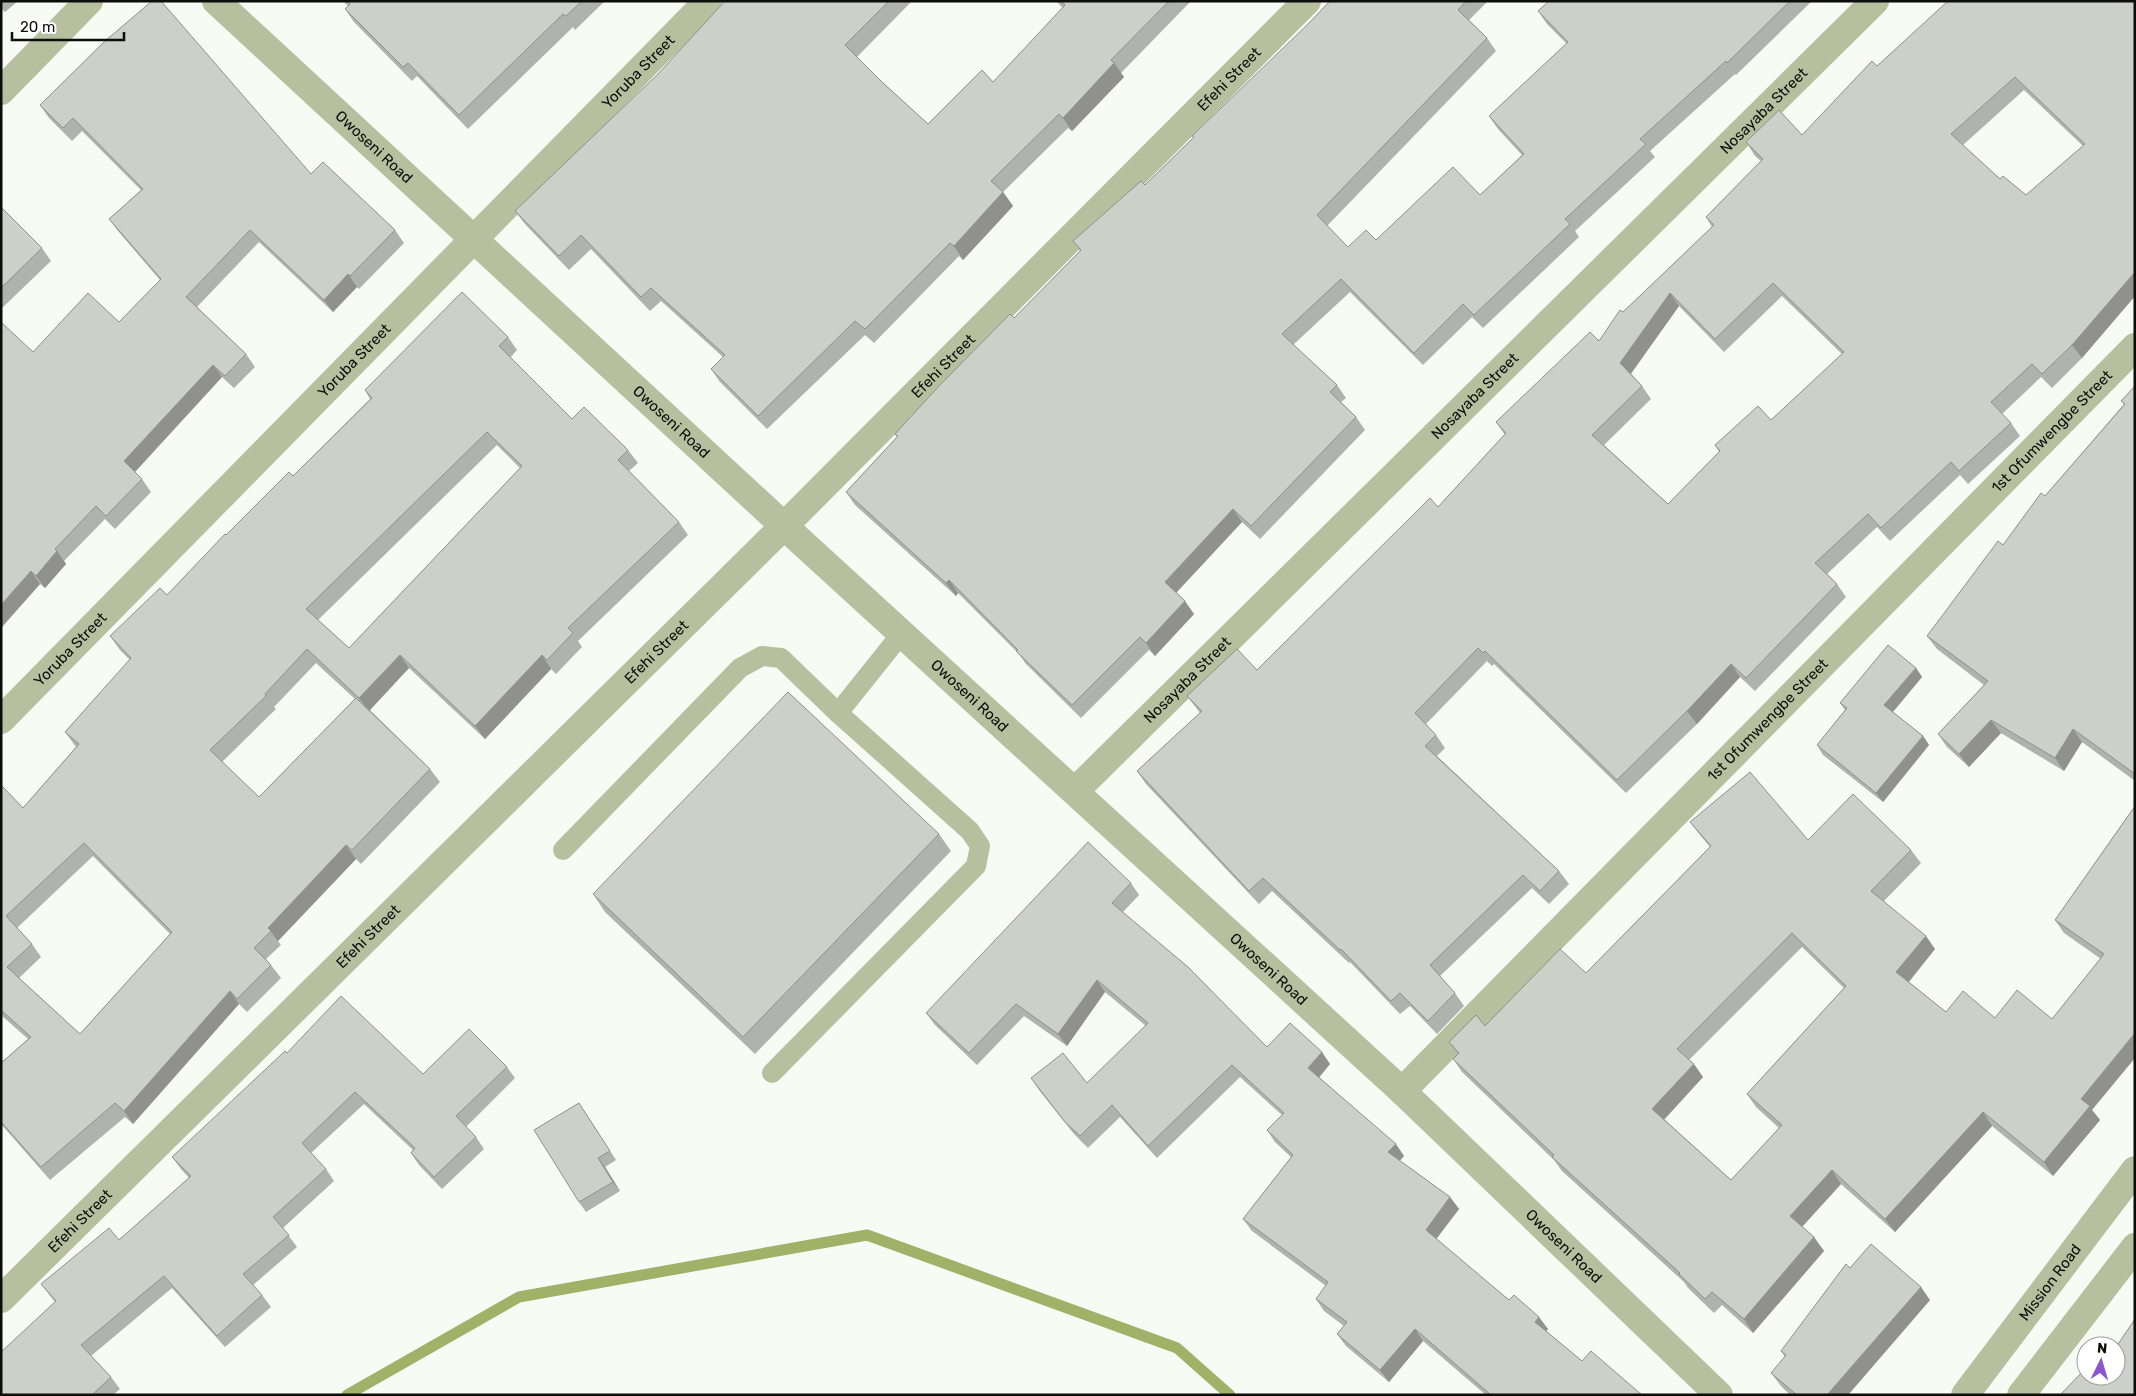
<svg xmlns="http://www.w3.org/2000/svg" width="2136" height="1396" font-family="Rubik,sans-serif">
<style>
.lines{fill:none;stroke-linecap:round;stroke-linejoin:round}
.stream{stroke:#9fb268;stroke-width:11}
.service{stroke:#b6c09f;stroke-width:20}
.minor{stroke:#b6c09f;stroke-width:28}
.tertiary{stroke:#b6c09f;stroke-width:28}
.wall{fill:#b0b2ad;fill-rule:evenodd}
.shaded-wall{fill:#90918d}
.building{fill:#cdcfc9;stroke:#90918d;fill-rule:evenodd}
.labels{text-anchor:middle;stroke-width:5;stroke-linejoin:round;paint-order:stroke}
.street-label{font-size:15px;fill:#0d0d0c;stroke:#fff}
</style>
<rect width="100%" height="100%" fill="#f8faf4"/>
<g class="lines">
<polyline class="stream" points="347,1395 519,1297 867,1235 1177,1348 1230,1395"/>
<g class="service">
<polyline points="563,850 740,668 762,656 781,658 838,713 902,633"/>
<polyline points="772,1073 976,866 980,846 970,831 838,713"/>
</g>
<g class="minor">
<path id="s1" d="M216,1L784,526L1402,1091L1719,1395"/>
<polyline points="1,91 89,1"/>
<path id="s2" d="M1,720L708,1"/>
<path id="s3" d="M1075,791L1875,1"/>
<path id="s4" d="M1402,1091L2135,347"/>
<path id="s5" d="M1,1299L784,526L1307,1"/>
</g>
<g class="tertiary">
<path id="s6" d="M1965,1395L2135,1170"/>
<polyline points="2021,1395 2135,1247"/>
</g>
</g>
<g class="wall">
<polygon points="1,1 18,1 5,12 1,8"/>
<polygon points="343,1 605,1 575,30 573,27 468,129 417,76 412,81 354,22 345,9 348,6"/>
<polygon points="725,1 912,1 857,57 882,82 928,124 993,82 1063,8 1056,1 1191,1 1121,73 1124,77 1072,131 1068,128 1003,192 1013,206 963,260 959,256 874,343 865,335 767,429 720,382 711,369 723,357 661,301 650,311 591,249 569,270 525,224 515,211 658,74"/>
<polygon points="1330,1 1488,1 1469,20 1487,38 1496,51 1327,226 1348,247 1376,240 1480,195 1522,155 1498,129 1489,116 1567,44 1547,24 1538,11 1549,1 1812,1 1736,75 1735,74 1650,151 1655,157 1575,231 1579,237 1483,328 1472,317 1423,365 1350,292 1293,345 1337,385 1346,398 1341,402 1356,417 1365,430 1260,539 1242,522 1176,593 1194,614 1155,656 1149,650 1081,718 1026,664 1018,653 958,593 956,596 855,505 846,492 897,437 895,434 1014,318 1080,251 1073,241 1145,185 1309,23"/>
<path d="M2135,1V296L2082,358L2052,388L2041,377L2002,414L2011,423L2020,436L1968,484L1960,475L1890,541L1877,527L1827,574L1837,584L1846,597L1755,691L1740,677L1697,724L1626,793L1494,664L1492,666L1487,661L1426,724L1436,735L1445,748L1437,756L1559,871L1569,884L1549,904L1532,888L1440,976L1455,993L1464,1006L1437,1034L1410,1006L1400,1014L1350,962L1349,963L1272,891L1259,904L1146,784L1137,771L1200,713L1187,696L1257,670L1438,507L1505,435L1496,422L1599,341L1623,312L1712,227L1706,217L1761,161L1755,156L1746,142L1802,135L1877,66ZM2024,90L2083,146L2026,195L2000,179L1963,145ZM1782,296L1842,354L1771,420L1715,445L1719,452L1668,504L1604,445L1651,399L1642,386L1631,374L1679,306L1724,352Z"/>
<polygon points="40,105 311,174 395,230 404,243 359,289 357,287 333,312 259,242 197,307 246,354 255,367 234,388 222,377 135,472 142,479 151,492 115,529 105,519 64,561 66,564 45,588 40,584 1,628 33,352 119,322 160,280 118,231 109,219 141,190 82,131 72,141 49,118"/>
<polygon points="1,207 42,248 51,261 1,309"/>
<path d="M508,337L517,350L510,358L572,419L628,450L638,463L629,471L679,522L688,535L578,641L582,647L556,674L551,669L485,739L409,668L370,710L430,769L440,782L361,864L356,859L278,941L281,945L266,959L271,965L281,978L247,1012L239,1004L133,1124L125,1117L50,1180L1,1124V1063L28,1039L1,1015V785L23,808L76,747L65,732L130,660L120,650L110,636L167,595L226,535L293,476L370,399L365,390ZM497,445L520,468L349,648L318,620ZM316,663L355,699L259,797L222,762L276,709L274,707ZM93,856L170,934L80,1034L19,978L41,957L32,944L17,928Z"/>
<polygon points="2135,386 2135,781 2082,742 2064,771 2001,733 1969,767 1947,747 1938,734 1984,685 1937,649 1927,636 2003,545 2124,404 2121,401"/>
<polygon points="1916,668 1922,677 1893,712 1923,736 1929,745 1883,802 1823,755 1817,745 1845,710 1840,703"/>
<path d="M2135,806L2092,1110L2100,1120L2053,1176L1992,1126L1895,1232L1841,1184L1802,1227L1824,1251L1753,1333L1722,1305L1714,1313L1688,1288L1684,1282L1562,1171L1554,1160L1462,1072L1453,1059L1457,1054L1449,1042L1485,1026L1586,973L1710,847L1700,835L1690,822L1808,840L1911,850L1921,863L1884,901L1935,949L1909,982L1946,1012L1995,1018L2052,1019L2101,959L2064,933L2055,920ZM1802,947L1844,988L1747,1094L1756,1107L1779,1128L1731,1180L1664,1119L1703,1077L1689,1060Z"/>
<polygon points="939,834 951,851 755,1054 605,912 593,894"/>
<polygon points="1131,883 1139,895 1123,912 1267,1047 1330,1064 1319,1077 1404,1156 1400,1161 1450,1197 1459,1209 1436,1239 1509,1300 1548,1329 1546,1331 1582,1361 1642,1395 1486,1395 1423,1341 1389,1382 1346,1346 1337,1334 1344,1326 1324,1311 1316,1299 1326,1286 1252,1231 1243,1219 1291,1157 1275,1142 1267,1130 1282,1115 1240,1077 1157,1158 1120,1117 1088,1148 1074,1134 1039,1090 1031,1078 1087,1083 1146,1026 1105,992 1067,1046 1024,1016 977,1065 935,1025 926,1013"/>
<polygon points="287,1053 423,1074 507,1067 515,1078 466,1127 476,1137 484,1149 442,1189 419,1165 411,1153 413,1150 364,1104 311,1153 326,1169 334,1181 283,1228 297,1247 253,1285 262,1295 271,1307 225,1347 172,1288 91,1356 111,1377 120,1389 113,1395 1,1395 55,1302 41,1284 119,1240 189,1178 181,1169 172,1157"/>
<polygon points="579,1103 616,1160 605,1167 620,1191 586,1212 579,1202"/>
<polygon points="1850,1268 1930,1300 1848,1395 1790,1395 1781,1386 1771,1373 1785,1357 1781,1351"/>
</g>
<g class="shaded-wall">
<polygon points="1114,63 1124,77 1072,131 1063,118"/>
<polygon points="1003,192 1013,206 963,260 954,246"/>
<polygon points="2135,272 2135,296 2082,358 2072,345"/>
<polygon points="348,274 357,287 333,312 324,300"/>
<polygon points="1670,293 1679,306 1629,376 1620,363"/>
<polygon points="213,365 222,377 133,474 124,461"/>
<polygon points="1233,509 1242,522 1174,595 1165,582"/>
<polygon points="57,551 66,564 45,588 36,576"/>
<polygon points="31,571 40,584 1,628 1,605"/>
<polygon points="949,580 958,593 956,596 946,583"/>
<polygon points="1185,601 1194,614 1155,656 1146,643"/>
<polygon points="400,655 409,668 369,711 359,698"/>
<polygon points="542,655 551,669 485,739 475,726"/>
<polygon points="1731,664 1740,677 1697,724 1687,711"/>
<polygon points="1916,668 1922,677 1891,714 1884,705"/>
<polygon points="1991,720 2001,733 1969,767 1959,754"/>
<polygon points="2073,729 2082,742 2064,771 2055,758"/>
<polygon points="1923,736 1929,745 1883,802 1876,793"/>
<polygon points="346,845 356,859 278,941 268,928"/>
<polygon points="1926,936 1935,949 1906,985 1896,972"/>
<polygon points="1097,980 1105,992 1067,1046 1058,1034"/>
<polygon points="230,991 239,1004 133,1124 124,1111"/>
<polygon points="2135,1033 2135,1058 2092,1110 2100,1120 2053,1176 2044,1162 2081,1099"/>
<polygon points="1322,1052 1330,1064 1317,1080 1308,1068"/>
<polygon points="1694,1064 1703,1077 1662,1122 1652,1109"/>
<polygon points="1983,1112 1992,1126 1895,1232 1885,1219"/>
<polygon points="1396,1144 1404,1156 1396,1164 1388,1152"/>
<polygon points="598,1158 605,1167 620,1191 613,1182"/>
<polygon points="1832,1170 1841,1184 1799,1230 1790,1216"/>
<polygon points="1450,1197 1459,1209 1434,1242 1426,1230"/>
<polygon points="1814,1237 1824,1251 1753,1333 1744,1319"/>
<polygon points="1921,1287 1930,1300 1848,1395 1827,1395"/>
<polygon points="1539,1317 1548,1329 1543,1334 1535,1322"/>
<polygon points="1415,1329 1423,1341 1389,1382 1380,1370"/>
</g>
<g class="building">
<polygon points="152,1 161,1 311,174 323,162 395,230 350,276 348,274 324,300 250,230 186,297 246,354 225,376 213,365 124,461 142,479 106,516 96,506 55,549 57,551 36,576 31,571 1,605 1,322 33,352 88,293 119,322 161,279 109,219 143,189 73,118 63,128 40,105 105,41"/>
<polygon points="348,1 582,1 566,16 563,14 459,115 408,63 403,67 345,9 350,4"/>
<polygon points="725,1 889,1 845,45 882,82 928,124 982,70 993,82 1065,5 1061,1 1169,1 1111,60 1114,63 1063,118 1059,114 991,181 1003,192 954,246 950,243 865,329 855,321 758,416 711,369 725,355 651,288 641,297 581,235 559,256 515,211 658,74"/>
<polygon points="1330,1 1466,1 1458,10 1487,38 1317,215 1348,247 1366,230 1376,240 1453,167 1480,195 1524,154 1489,116 1568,42 1538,11 1549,1 1790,1 1727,63 1726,61 1640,139 1646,144 1565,219 1570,224 1474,315 1463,304 1414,353 1341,279 1282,334 1337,385 1330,392 1356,417 1251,526 1233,509 1165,582 1185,601 1146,643 1140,637 1072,705 1016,651 1018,650 949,580 946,583 846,492 898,436 895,434 939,386 1010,314 1014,318 1081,250 1073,241 1141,181 1145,185 1194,137 1192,136 1309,23"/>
<path d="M1948,1H2135V272L2072,345L2042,374L2032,364L1991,402L2011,423L1959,471L1951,462L1881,528L1868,514L1815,563L1837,584L1746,678L1731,664L1687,711L1617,780L1485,651L1483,653L1478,648L1415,713L1436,735L1425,746L1559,871L1540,891L1523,875L1430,965L1455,993L1428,1021L1400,993L1391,1001L1341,949L1340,950L1263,878L1249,891L1137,771L1202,711L1187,696L1237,649L1257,670L1430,498L1438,507L1506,433L1496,422L1590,332L1599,341L1620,310L1623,312L1714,225L1706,217L1763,159L1746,142L1779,110L1802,135L1872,61L1877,66ZM2015,77L2085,144L2026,195L2003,176L2000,179L1951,134ZM1773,283L1844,352L1771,420L1758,406L1715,445L1720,451L1668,504L1592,435L1642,386L1620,363L1670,293L1715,339Z"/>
<polygon points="1,207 42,248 1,288"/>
<path d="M462,292L508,337L499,346L572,419L584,407L628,450L618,460L679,522L568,628L573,633L547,660L542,655L475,726L400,655L359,698L307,649L265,694L266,696L210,750L259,797L356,698L430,769L352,850L346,845L268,928L271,931L254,948L271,965L237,999L230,991L124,1111L115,1103L41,1167L1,1122V1063L31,1037L1,1010V785L23,808L79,744L65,732L131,658L110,636L160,588L167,595L225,534L226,535L289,472L293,476L372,398L365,390ZM487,432L522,466L349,648L306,609ZM84,843L172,932L80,1034L7,967L32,944L6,916Z"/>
<polygon points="2135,386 2135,774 2073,729 2055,758 1991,720 1959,754 1938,734 1988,681 1927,636 1998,541 2003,545 2041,493 2045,496 2125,404 2121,401"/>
<polygon points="1888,645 1916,668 1884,705 1923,736 1876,793 1817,745 1847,708 1840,703"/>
<polygon points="788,692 939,834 743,1037 593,894"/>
<path d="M1750,772L1808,840L1853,794L1911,850L1871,891L1926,936L1896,972L1946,1012L1963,991L1995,1018L2017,990L2052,1019L2104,954L2055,920L2135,806V1003L2134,1005L2135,1006V1033L2081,1099L2090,1106L2044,1162L1983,1112L1885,1219L1832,1170L1790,1216L1814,1237L1744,1319L1712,1292L1705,1299L1679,1274L1680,1273L1552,1157L1554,1155L1453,1059L1459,1053L1449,1042L1476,1015L1485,1026L1560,949L1586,973L1711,846L1690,822ZM1792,933L1846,986L1747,1094L1782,1125L1731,1180L1652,1109L1694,1064L1677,1049Z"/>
<polygon points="1088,842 1131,883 1112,903 1188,967 1267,1047 1290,1023 1322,1052 1308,1068 1396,1144 1388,1152 1450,1197 1426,1230 1509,1300 1514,1295 1539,1317 1535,1322 1582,1361 1591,1351 1642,1395 1491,1395 1415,1329 1380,1370 1337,1334 1347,1322 1316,1299 1328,1282 1243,1219 1293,1155 1267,1130 1284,1113 1232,1065 1148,1146 1112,1105 1080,1136 1065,1122 1031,1078 1063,1053 1087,1083 1148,1023 1097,980 1058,1034 1016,1004 969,1053 926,1013"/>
<polygon points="341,996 423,1074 469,1029 507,1067 456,1116 476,1137 434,1177 411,1153 415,1148 355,1092 302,1143 326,1169 273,1217 289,1235 243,1274 262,1295 217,1336 164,1276 81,1345 111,1377 92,1395 1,1395 1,1352 56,1301 41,1284 109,1228 119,1240 191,1176 172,1157 285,1051 287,1053"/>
<polygon points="579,1103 610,1151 598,1158 613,1182 579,1202 534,1130"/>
<polygon points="1871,1244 1921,1287 1827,1395 1797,1395 1771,1373 1786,1355 1781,1351 1846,1264 1850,1268"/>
<polygon points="2135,1319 2135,1395 2060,1395 2086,1368 2086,1376 2116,1376 2116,1347"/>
</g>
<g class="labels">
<g class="street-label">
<text dy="5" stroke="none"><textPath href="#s2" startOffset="909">Yoruba Street</textPath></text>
<text dy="5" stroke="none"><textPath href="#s5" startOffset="1731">Efehi Street</textPath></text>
<text dy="5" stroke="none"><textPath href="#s3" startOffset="968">Nosayaba Street</textPath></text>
<text dy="5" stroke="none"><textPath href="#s1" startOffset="215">Owoseni Road</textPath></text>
<text dy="5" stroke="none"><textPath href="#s2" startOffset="504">Yoruba Street</textPath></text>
<text dy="5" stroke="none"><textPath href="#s5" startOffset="1326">Efehi Street</textPath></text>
<text dy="5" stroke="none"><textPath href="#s3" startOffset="562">Nosayaba Street</textPath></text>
<text dy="5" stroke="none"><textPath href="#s1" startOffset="620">Owoseni Road</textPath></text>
<text dy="5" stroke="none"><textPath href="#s4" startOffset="926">1st Ofumwengbe Street</textPath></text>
<text dy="5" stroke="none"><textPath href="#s2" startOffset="99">Yoruba Street</textPath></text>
<text dy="5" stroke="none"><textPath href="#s5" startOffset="921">Efehi Street</textPath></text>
<text dy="5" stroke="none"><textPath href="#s3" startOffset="158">Nosayaba Street</textPath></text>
<text dy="5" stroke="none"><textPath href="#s1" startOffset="1025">Owoseni Road</textPath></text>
<text dy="5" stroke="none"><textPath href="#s4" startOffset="521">1st Ofumwengbe Street</textPath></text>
<text dy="5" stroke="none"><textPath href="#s5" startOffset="516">Efehi Street</textPath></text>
<text dy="5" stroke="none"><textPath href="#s1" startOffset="1430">Owoseni Road</textPath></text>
<text dy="5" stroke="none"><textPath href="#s5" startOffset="111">Efehi Street</textPath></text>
<text dy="5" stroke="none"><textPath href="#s1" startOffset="1835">Owoseni Road</textPath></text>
<text dy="5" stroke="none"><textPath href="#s6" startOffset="141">Mission Road</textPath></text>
</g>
</g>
<rect width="2136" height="1396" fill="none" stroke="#0d0d0c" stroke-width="5"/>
<g transform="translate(2101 1361) rotate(5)"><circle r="24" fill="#ffffff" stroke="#9e9e9e"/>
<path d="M0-4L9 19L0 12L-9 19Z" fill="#8a55ce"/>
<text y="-8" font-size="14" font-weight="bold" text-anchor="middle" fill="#0d0d0c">N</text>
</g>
<path d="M12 32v8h112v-8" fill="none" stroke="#0d0d0c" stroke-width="2.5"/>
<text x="20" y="32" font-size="15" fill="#0d0d0c" stroke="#ffffff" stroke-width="4" paint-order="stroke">20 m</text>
</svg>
